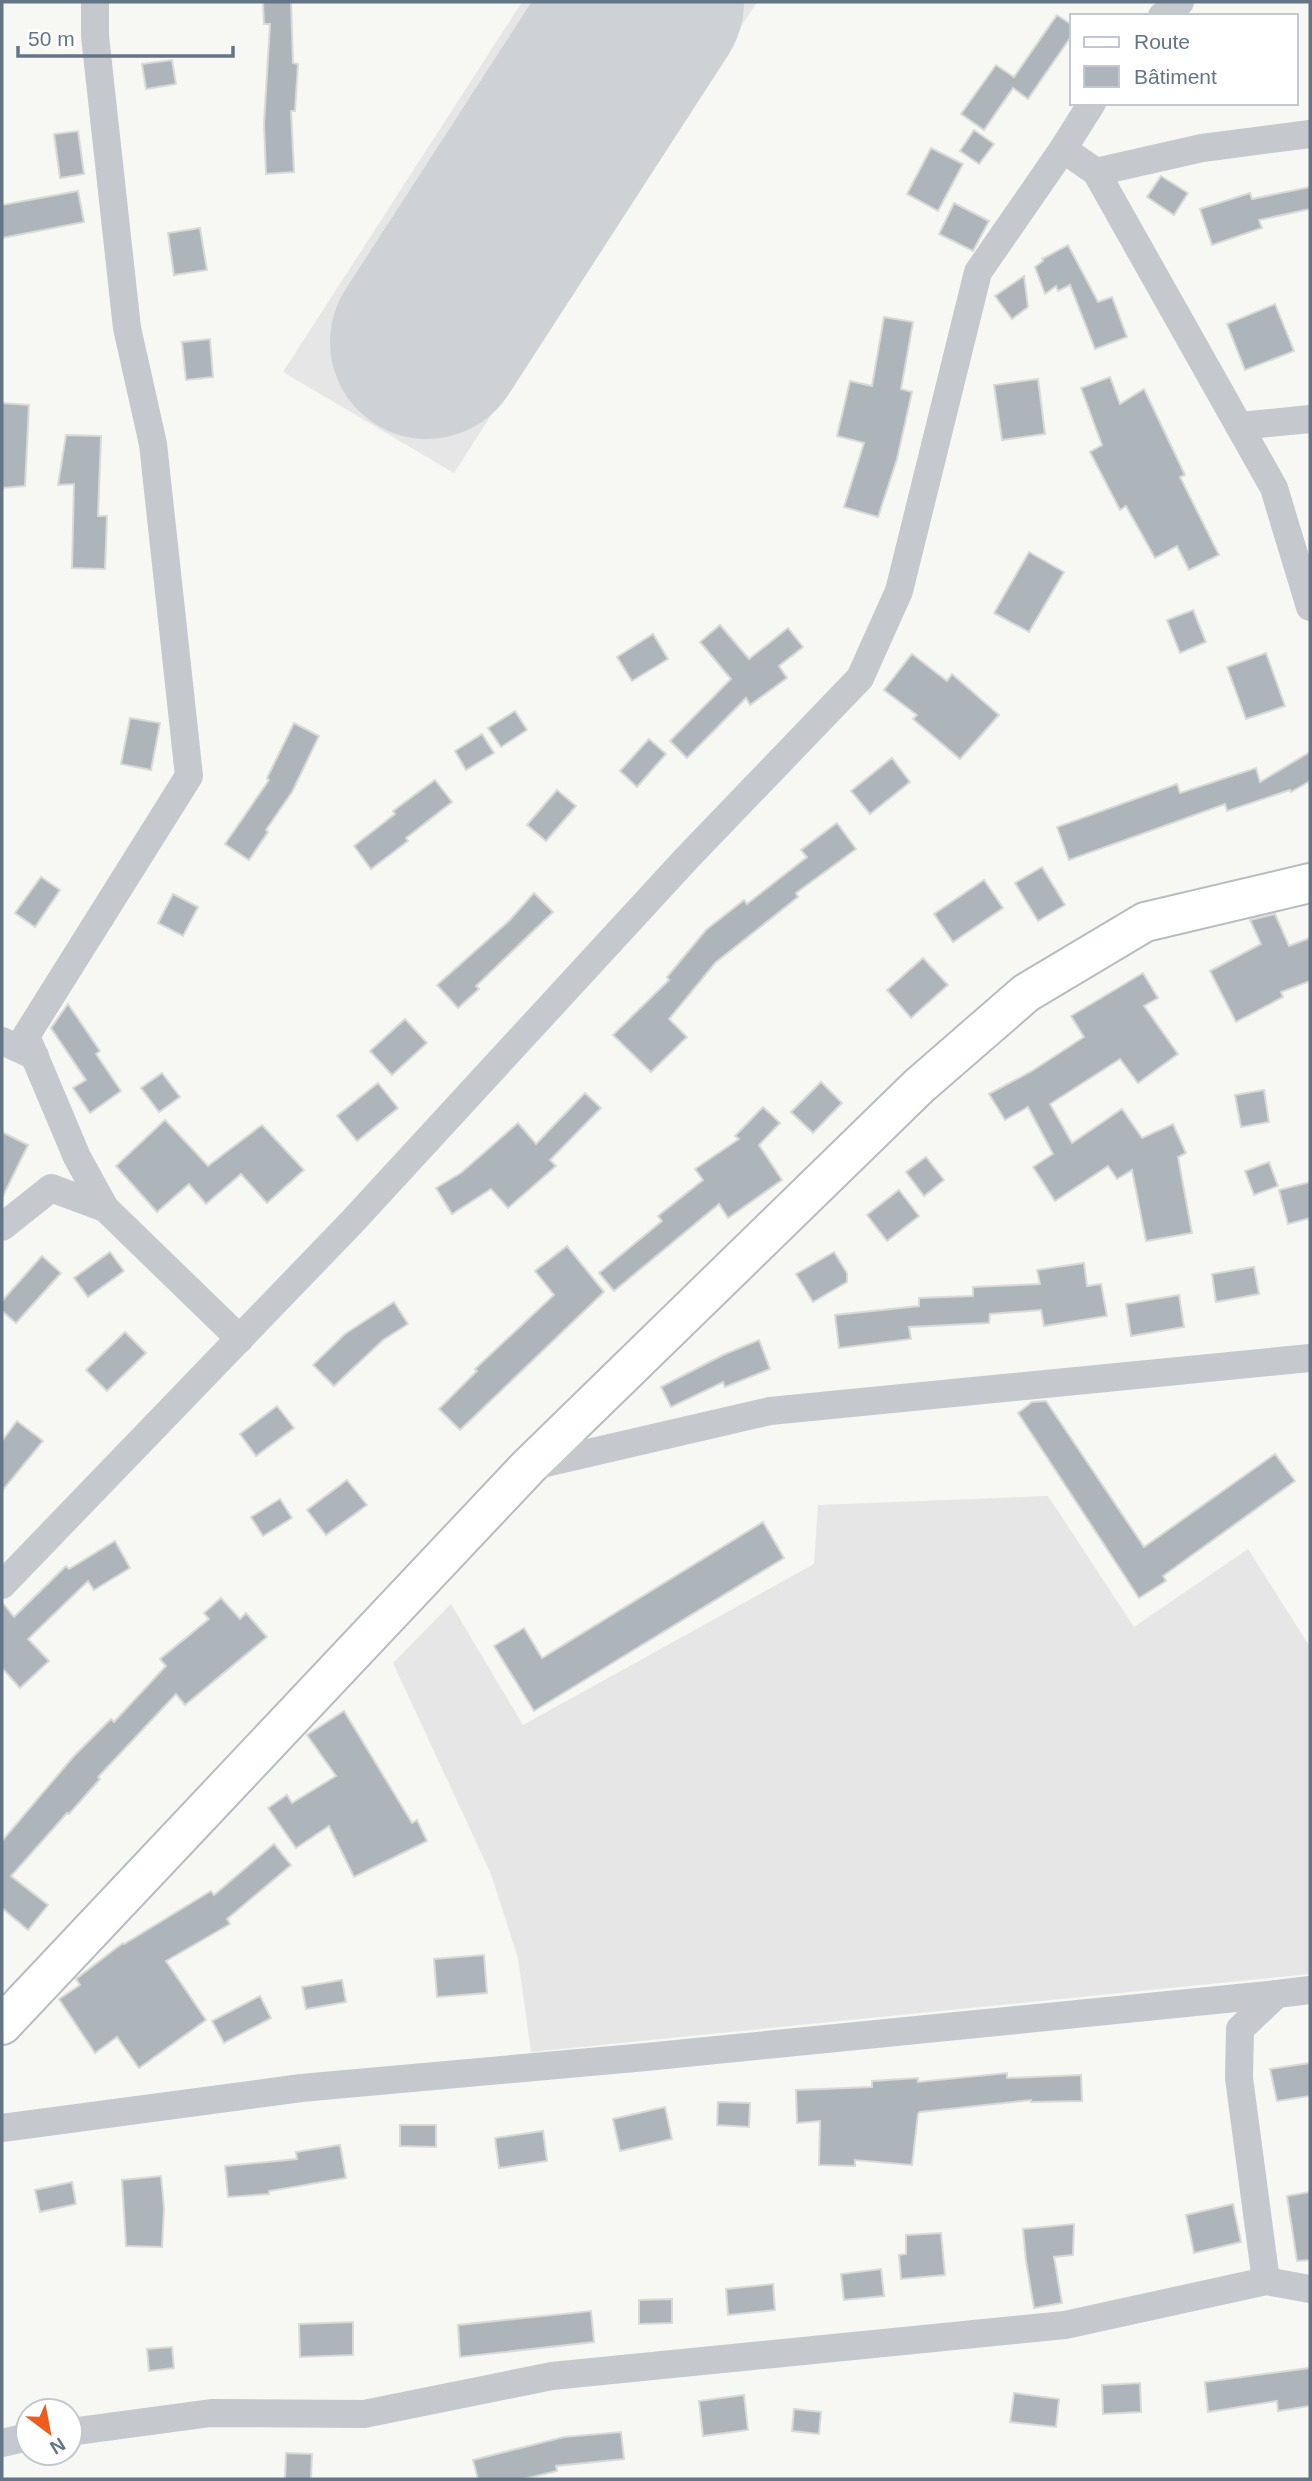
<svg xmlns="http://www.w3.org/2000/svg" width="1312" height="2481" font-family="Arial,sans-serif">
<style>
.built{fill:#e5e6e5}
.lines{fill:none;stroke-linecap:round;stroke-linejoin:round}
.runway{stroke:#cfd2d4;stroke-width:194}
.building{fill:#adb5bb;stroke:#d9d9d6;stroke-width:2}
.primary-casing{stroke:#b8bcc0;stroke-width:42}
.street{stroke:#c5c8cc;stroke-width:28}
.primary{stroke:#fff;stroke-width:38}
</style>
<rect width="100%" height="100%" fill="#f7f7f4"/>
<g class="built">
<polygon points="522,2 757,2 454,473 283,372"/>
<polygon points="1048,1496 1134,1627 1248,1549 1310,1647 1310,1974 531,2052 518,1958 491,1874 393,1663 451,1604 523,1725 814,1564 818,1505"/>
</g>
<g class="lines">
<polyline class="runway" points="427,342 647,2"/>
</g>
<g class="building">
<polygon points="263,2 291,2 293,63 298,64 295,111 291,111 294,172 266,174 264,124 270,24 264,24"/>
<polygon points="1057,15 1072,25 1072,35 1028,99 1013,88 984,130 961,114 996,65 1014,77"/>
<polygon points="172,60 176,84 146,89 142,64"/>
<polygon points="974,130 994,144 979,164 960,151"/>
<polygon points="78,131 84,174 60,178 54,134"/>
<polygon points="931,148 963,164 938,211 907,194"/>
<polygon points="1161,176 1188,193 1174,215 1147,197"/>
<polygon points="1310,187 1310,209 1259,220 1262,228 1212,245 1200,209 1250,193 1252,199"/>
<polygon points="78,191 84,222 2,238 2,205"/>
<polygon points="954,203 989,221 973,251 939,234"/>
<polygon points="200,228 207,270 174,275 168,233"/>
<polygon points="1068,245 1098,302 1112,297 1127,337 1095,349 1070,285 1058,291 1056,286 1045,294 1035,267 1043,261 1042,259"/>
<polygon points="1024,276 1028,307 1012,319 995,296"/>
<polygon points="1275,304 1294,351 1245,370 1227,324"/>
<polygon points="884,317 913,322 901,389 912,392 897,459 878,517 844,507 864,443 837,436 850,381 872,386"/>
<polygon points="210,339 213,377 186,380 182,342"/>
<polygon points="1110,377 1120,404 1144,389 1185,475 1180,477 1219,555 1189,570 1177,546 1155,558 1126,506 1120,510 1090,452 1102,445 1081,388"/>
<polygon points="1038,379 1045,434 1002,440 994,385"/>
<polygon points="2,403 29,405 25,486 2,488"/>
<polygon points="66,435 101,436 98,516 107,516 105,569 72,568 74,484 58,485"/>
<polygon points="1029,552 1064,572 1029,632 994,613"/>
<polygon points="1193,610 1206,642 1180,653 1167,620"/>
<polygon points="720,625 749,659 788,628 803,647 779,666 787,678 750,705 746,698 687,758 670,741 731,679 700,642"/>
<polygon points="653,634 668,659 632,681 617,657"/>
<polygon points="1266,653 1285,706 1246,719 1227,667"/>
<polygon points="912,654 947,681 952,674 999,715 960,759 913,719 917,715 884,690"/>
<polygon points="515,711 527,730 501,747 488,728"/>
<polygon points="130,718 160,723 151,770 121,764"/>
<polygon points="294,723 319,736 292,792 266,830 268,832 249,860 225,844 269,780 267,778"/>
<polygon points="482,734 494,753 466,770 455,751"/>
<polygon points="649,739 666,754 637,787 620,771"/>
<polygon points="1310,752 1310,781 1291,792 1290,790 1227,811 1225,804 1069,860 1057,827 1177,784 1180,793 1256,768 1260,782"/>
<polygon points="892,758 910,782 870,814 851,791"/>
<polygon points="435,780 452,802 406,838 408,841 371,869 354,846 395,814 393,811"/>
<polygon points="557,790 576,806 546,841 527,825"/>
<polygon points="837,823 856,849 796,893 798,897 715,963 669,1019 687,1037 651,1072 613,1035 669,980 667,977 706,930 744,900 747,904 807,857 801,850"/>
<polygon points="1042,867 1065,905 1038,921 1015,883"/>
<polygon points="41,877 60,890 35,927 15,913"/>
<polygon points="984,880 1003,908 953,942 934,914"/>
<polygon points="534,893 553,912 476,986 479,989 458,1008 437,985 509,921"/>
<polygon points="173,894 198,907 183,936 158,923"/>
<polygon points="1275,914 1289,946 1310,938 1310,981 1281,992 1283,997 1236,1022 1210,971 1261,944 1250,920"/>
<polygon points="923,958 948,985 911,1018 887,990"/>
<polygon points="1143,973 1158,998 1144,1006 1178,1054 1138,1083 1120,1059 1050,1104 1072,1143 1122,1109 1142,1138 1173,1124 1186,1153 1178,1157 1192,1233 1146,1241 1132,1170 1117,1179 1108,1166 1055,1201 1033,1167 1053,1154 1028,1107 1005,1120 989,1094 1032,1071 1084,1037 1071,1016"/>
<polygon points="68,1004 100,1051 96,1054 121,1091 90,1113 73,1088 86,1080 51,1028"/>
<polygon points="405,1019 427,1043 392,1075 370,1051"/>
<polygon points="162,1073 180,1097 159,1112 141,1088"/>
<polygon points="821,1082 842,1103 813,1133 791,1112"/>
<polygon points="378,1083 398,1108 357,1141 337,1116"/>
<polygon points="1264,1090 1269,1122 1241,1127 1235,1095"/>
<polygon points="585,1093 601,1108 550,1160 556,1166 508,1208 491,1189 452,1214 436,1188 461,1173 518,1123 536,1144"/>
<polygon points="763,1107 780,1123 759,1145 782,1180 728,1218 719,1204 614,1291 599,1273 662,1221 658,1216 703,1180 695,1169 739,1139 735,1136"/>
<polygon points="165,1120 208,1166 262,1125 304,1170 267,1203 241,1174 206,1204 189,1184 157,1212 116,1166"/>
<polygon points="2,1132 28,1145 2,1198"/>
<polygon points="926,1157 944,1180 924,1196 906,1172"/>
<polygon points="1269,1162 1278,1186 1254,1195 1245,1171"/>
<polygon points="1310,1182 1310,1218 1288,1224 1279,1190"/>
<polygon points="899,1190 919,1216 887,1241 867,1215"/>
<polygon points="567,1246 604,1292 460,1430 439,1409 477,1371 475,1369 554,1295 535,1271"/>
<polygon points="110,1252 124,1271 88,1297 74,1278"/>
<polygon points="834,1252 847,1273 847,1282 813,1302 796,1274"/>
<polygon points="42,1256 61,1273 16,1323 2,1311 2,1301"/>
<polygon points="1084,1263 1087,1286 1101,1284 1107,1316 1044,1326 1041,1310 990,1314 989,1323 909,1327 911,1339 839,1348 835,1315 919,1306 919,1298 973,1296 973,1287 1040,1284 1037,1270"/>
<polygon points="1254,1267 1259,1294 1216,1302 1212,1274"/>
<polygon points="1179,1295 1184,1327 1131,1336 1126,1304"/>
<polygon points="394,1302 408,1324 383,1340 334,1386 313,1365 345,1334"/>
<polygon points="125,1332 146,1353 107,1391 86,1370"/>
<polygon points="759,1340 770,1369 725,1387 723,1382 671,1407 661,1387 723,1355"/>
<polygon points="1046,1401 1144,1547 1275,1454 1295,1481 1163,1576 1166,1581 1139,1598 1018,1413 1032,1402"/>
<polygon points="277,1406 294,1428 256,1456 240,1434"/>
<polygon points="17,1421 43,1441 2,1491 2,1441"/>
<polygon points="347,1480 367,1505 326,1535 307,1510"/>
<polygon points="280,1499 292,1518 263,1536 251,1517"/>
<polygon points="763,1522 784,1558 534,1711 494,1646 524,1628 542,1658"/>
<polygon points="115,1541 130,1568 94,1590 88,1581 28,1639 49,1661 20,1688 2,1668 2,1602 14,1617 66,1566 69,1569"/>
<polygon points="221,1598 240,1619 246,1613 267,1637 185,1705 176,1694 98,1777 100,1779 69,1814 67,1813 11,1876 48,1905 28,1930 2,1908 2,1841 74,1756 111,1719 114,1722 166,1666 160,1659 209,1619 204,1613"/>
<polygon points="344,1711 412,1823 417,1820 427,1841 354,1877 329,1826 296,1848 268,1808 287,1795 292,1803 336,1776 307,1735"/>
<polygon points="274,1844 291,1865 227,1919 230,1924 166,1961 206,2020 139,2068 117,2037 95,2053 59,1999 80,1985 76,1979 123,1943 124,1944 211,1891 214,1895"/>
<polygon points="484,1955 487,1993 437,1997 434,1959"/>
<polygon points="342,1980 346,2002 306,2009 302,1987"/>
<polygon points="260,1996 271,2018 224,2043 212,2021"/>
<polygon points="1310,2063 1310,2096 1277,2101 1270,2069"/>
<polygon points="1007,2073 1007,2078 1081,2075 1082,2101 1031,2102 1031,2100 920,2112 918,2114 912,2165 855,2160 855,2166 819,2165 820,2121 797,2123 796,2090 872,2087 872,2081 918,2078 918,2082"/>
<polygon points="718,2102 750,2103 749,2127 717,2125"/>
<polygon points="665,2107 672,2139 620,2151 613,2119"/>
<polygon points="400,2125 436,2125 436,2147 400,2146"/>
<polygon points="543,2131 547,2161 499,2168 495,2138"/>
<polygon points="340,2145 346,2178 269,2191 269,2194 228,2197 225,2166 297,2159 296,2152"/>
<polygon points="161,2176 164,2209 162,2247 126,2246 122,2180"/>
<polygon points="72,2182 76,2204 40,2212 35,2190"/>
<polygon points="1310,2192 1310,2260 1297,2261 1287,2196"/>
<polygon points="1233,2204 1241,2242 1194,2253 1186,2215"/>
<polygon points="1074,2224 1073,2255 1054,2257 1062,2303 1034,2308 1026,2261 1023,2229"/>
<polygon points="941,2233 945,2275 901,2279 899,2255 906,2254 906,2235"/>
<polygon points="881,2269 884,2296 844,2300 841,2274"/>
<polygon points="773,2284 775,2310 728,2315 726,2289"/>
<polygon points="672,2299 672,2323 639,2324 639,2300"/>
<polygon points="591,2311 594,2342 460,2357 458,2325"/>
<polygon points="353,2322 353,2355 300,2357 299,2324"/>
<polygon points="172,2347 174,2368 149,2371 147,2349"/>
<polygon points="1310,2368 1310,2406 1278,2411 1277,2401 1208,2412 1205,2382"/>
<polygon points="1140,2383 1141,2412 1103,2414 1102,2385"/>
<polygon points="1014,2393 1059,2399 1056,2427 1010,2422"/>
<polygon points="744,2395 748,2430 703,2436 699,2401"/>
<polygon points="794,2409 821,2412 819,2434 792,2431"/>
<polygon points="621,2432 624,2459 556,2466 557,2471 523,2479 478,2479 473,2460 564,2437"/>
<polygon points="286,2453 312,2454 311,2479 285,2479"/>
</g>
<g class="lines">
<defs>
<polyline id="primary" points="2,2025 528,1467 919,1086 1026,993 1145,922 1310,883"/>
</defs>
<use href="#primary" class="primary-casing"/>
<g class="street">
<polyline points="95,2 95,36 127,328 153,444 189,776 26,1036 77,1157 105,1208"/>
<polyline points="1162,16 1180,2"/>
<polyline points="1063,149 1096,172 1274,488 1310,607"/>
<polyline points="1096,172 1202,148 1310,134"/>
<polyline points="1239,426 1310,419"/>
<polyline points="2,1041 35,1056"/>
<polyline points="2,1227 51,1188 105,1208 240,1339"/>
<polyline points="528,1467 770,1411 1310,1358"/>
<polyline points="2,1585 351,1223 687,858 860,678 899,591 978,272 1063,149 1092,103"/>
<polyline points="2,2128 301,2088 646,2057 1277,1994"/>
<polyline points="1266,2281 1239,2078 1240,2029 1277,1994 1310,1990"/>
<polyline points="70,2432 211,2413 364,2414 552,2376 1065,2325 1266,2281 1310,2289"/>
<polyline points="2,2443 28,2437"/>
</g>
<use href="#primary" class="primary"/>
</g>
<rect width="1312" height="2481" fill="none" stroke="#647587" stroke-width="7"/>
<rect x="1070" y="14" width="228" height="91" fill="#ffffff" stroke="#c1c8cf" stroke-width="2"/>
<rect x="1084" y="37" width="35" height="10" fill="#ffffff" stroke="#c1c8cf" stroke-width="2"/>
<text x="1134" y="49" font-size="21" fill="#647587">Route</text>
<rect x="1084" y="66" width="35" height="21" fill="#adb5bb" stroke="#c1c8cf" stroke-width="2"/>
<text x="1134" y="84" font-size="21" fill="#647587">Bâtiment</text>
<g transform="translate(49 2432) rotate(148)"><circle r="33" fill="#ffffff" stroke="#c1c8cf" stroke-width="2"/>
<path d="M0-5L12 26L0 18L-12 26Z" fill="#ed5e1e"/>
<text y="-10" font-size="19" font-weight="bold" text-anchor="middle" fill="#647587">N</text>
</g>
<path d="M18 46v10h215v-10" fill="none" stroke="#647587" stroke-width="3.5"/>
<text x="28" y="46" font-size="21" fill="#647587" stroke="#ffffff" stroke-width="5" paint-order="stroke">50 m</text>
</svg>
